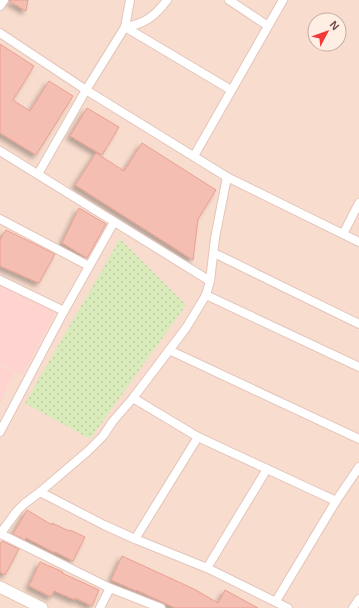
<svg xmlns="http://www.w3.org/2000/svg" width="359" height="608" font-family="Arial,sans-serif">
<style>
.residential{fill:#f8dccd;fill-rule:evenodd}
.commercial{fill:#ffd3cf}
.grass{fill:url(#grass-dots)}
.building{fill:#f5beb2;stroke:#e8a092;filter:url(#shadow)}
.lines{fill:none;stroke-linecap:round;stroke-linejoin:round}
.street-casing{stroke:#e3c5bb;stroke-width:10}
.secondary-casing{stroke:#e9c4b8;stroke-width:13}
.street{stroke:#fff;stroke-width:8}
.secondary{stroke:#fff;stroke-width:11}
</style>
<defs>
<pattern id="grass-dots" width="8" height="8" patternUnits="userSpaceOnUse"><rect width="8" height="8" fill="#d9ebbb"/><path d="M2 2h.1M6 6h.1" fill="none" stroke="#becba2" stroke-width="1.8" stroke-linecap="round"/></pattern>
<filter id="shadow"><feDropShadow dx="-3.5" dy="3.5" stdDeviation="2" flood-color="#0004"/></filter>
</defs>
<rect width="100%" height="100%" fill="#fee9dc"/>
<path class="residential" d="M0,0H359V608H0ZM315,20H339V44H315Z"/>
<g class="commercial">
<polygon points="0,285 56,312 22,375 0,364"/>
<polygon points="0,366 14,373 0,402"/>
</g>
<polygon class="grass" points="120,239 186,305 90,439 25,403"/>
<g class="building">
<polygon points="9,0 28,0 26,11 9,1"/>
<polygon points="0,44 34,66 13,100 30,111 49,81 73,96 36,155 0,133"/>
<polygon points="87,108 119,127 102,155 70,136"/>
<polygon points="142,143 216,190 198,219 193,260 75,185 96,153 124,171"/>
<polygon points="79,208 106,224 87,258 62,243"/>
<polygon points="6,230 55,254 39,283 0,266 0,240"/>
<polygon points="27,510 52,525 52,523 69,531 70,530 85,537 73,561 55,552 55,553 26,538 25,540 13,534"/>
<polygon points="2,541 19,549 5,575 0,572 0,544"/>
<polygon points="122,556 194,589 218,603 225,590 258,608 175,608 136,590 136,591 111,580"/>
<polygon points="40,562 63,572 62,573 99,590 92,606 75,598 75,600 54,591 51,597 29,586"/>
</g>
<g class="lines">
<defs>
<g id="street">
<polyline points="229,0 268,26"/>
<polyline points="0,6 4,0"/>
<polyline points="125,27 231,90"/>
<path d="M125,27C145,24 155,16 167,0"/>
<polyline points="0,33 86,90 227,177 359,242"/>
<polyline points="0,151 210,281"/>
<polyline points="194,156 283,0"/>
<polyline points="38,174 86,90 125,27 130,0"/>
<polyline points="0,219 89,266"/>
<polyline points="343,234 359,203"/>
<polyline points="214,253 359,324"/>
<polyline points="0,280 64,311"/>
<polyline points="206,295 359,367"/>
<polyline points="169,350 359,439"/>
<polyline points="133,398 198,437 336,501"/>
<polyline points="0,432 64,311 114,222"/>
<polyline points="40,492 104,525 135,539 207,568 288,608"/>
<polyline points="0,534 17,511 24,504 40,492 88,451 103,436 113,421 133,398 186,328 206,295 210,281 215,238 227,177"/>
<polyline points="1,534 110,588 161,608"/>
<polyline points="135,539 198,437"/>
<polyline points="207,568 267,469"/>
<polyline points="276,601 336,501 359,467"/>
<polyline points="100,608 110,588"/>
<polyline points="353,608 359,599"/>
</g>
<polyline id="secondary" points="0,587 42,608"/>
</defs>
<use href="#street" class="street-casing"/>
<use href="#secondary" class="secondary-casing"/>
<use href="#street" class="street"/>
<use href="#secondary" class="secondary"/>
</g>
<g transform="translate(327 32) rotate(49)"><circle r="19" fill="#ffeee4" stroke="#c7ada4"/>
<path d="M0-3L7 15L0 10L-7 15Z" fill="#f13938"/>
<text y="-6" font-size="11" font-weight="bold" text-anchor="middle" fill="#744b44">N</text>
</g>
</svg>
